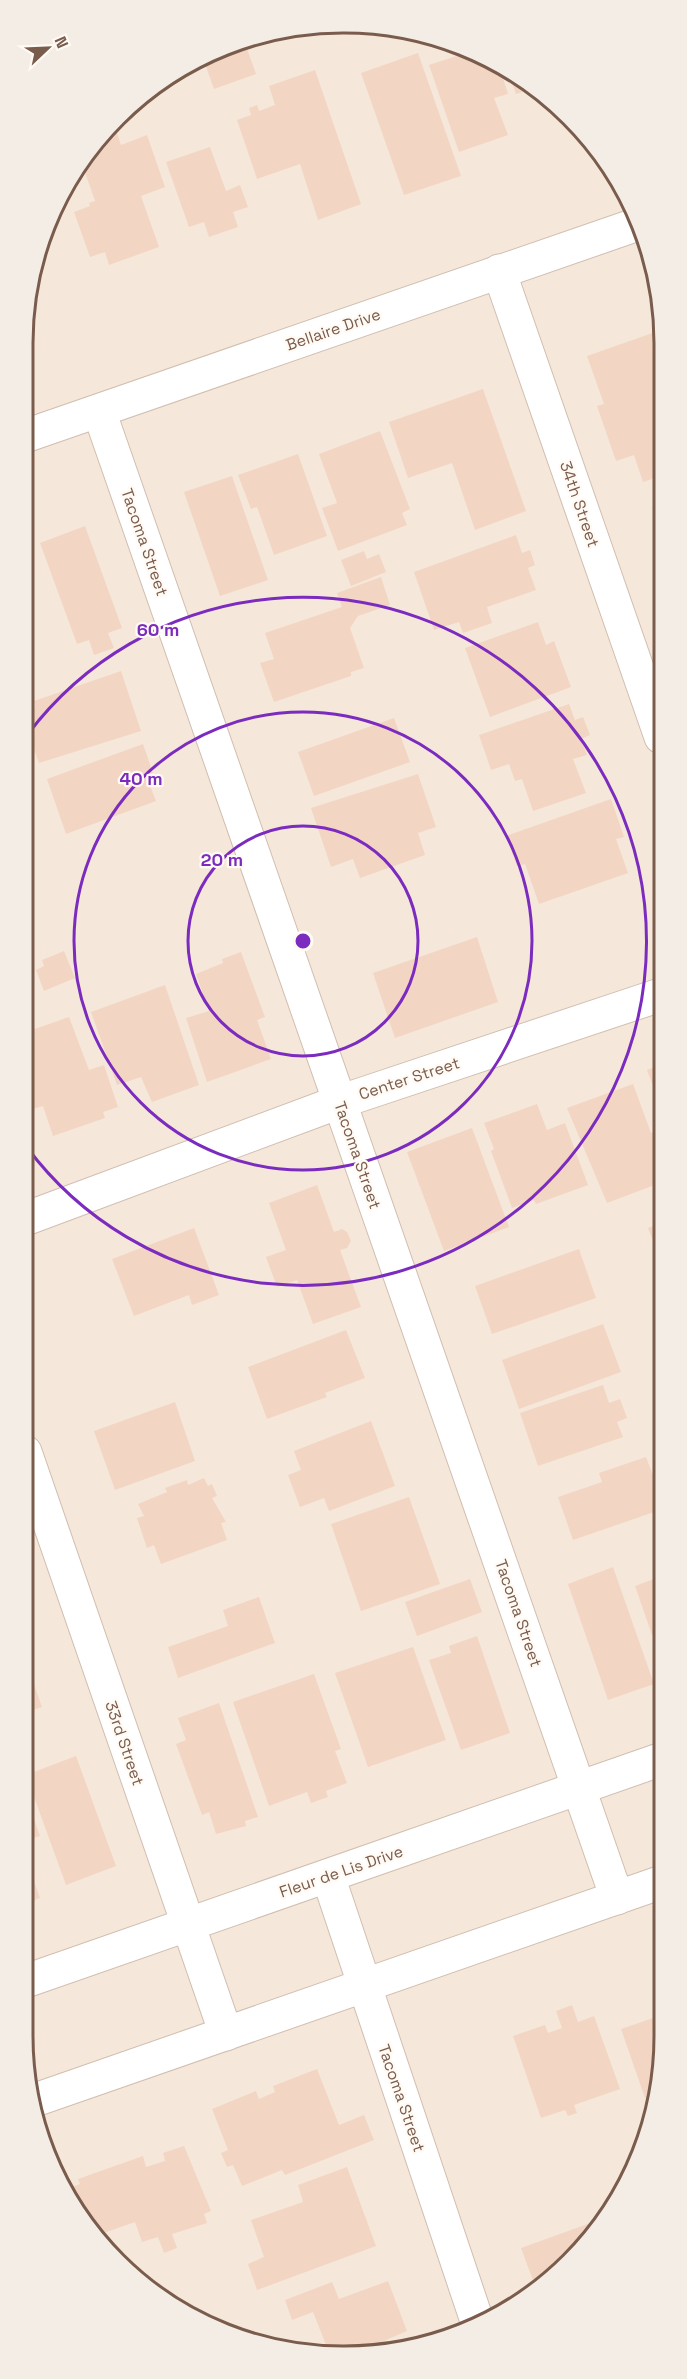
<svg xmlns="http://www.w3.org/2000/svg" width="687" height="2379" font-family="'Space Grotesk',sans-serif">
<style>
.residential{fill:#f5e8da}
.building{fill:#f3d5c3}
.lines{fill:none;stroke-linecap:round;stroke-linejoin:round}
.minor-casing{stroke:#d1beb0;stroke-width:35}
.minor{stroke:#fff;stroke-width:33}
.ring{fill:none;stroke:#7b2cbf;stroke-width:3}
.labels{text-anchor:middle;stroke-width:4.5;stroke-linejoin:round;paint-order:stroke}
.street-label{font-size:16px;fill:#7a5c4d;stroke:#fffaf3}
.rim{fill:none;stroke:#7a5c4d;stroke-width:3}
.centre{fill:#7b2cbf;stroke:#fffaf3;stroke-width:3}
.ring-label{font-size:18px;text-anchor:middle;font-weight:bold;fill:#7b2cbf;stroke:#fffaf3;stroke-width:4.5;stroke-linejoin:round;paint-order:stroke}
</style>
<rect width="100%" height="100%" fill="#fdf6ec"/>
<polygon class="residential" points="281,29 406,29 486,56 571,117 632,202 662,302 658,2098 611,2214 539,2290 427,2345 322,2356 202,2324 102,2247 47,2158 23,2035 29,281 76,165 165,77"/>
<g class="building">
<polygon points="245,43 256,74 214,89 204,61"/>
<polygon points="472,51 480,54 482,59 488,57 499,65 508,94 494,98 508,135 459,152 429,65"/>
<polygon points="418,53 461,176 404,195 361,73"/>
<polygon points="315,70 361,204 318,220 300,164 257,179 237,120 251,115 249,108 257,105 259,111 275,105 269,86"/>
<polygon points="508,72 531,89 516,94"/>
<polygon points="115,127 121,145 147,135 165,187 141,196 159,247 109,265 105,252 90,257 74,212 90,206 89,203 95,201 81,161"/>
<polygon points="210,147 226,191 240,185 248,207 233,212 238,227 209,237 204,222 189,227 166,162"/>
<polygon points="661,330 661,476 643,482 634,455 616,461 597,406 604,404 587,356"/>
<polygon points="483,389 526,511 475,530 452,463 408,478 389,422"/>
<polygon points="380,431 410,509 402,513 407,525 338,551 322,508 337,503 319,454"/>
<polygon points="298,454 327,536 274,555 257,507 251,509 238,475"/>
<polygon points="232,476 268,580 220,596 184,492"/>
<polygon points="661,505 661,533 652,508"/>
<polygon points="85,526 122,628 108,633 114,648 94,655 89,640 77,644 40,543"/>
<polygon points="516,535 522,553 530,550 535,565 528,568 536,590 487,607 492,623 463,633 459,622 434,630 414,572"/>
<polygon points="364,551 367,559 379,554 386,572 351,586 341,560"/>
<polygon points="381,577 390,605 358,616 350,628 364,668 351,672 351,676 274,702 260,663 274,659 265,633 342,607 337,593"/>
<polygon points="538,622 546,645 554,641 571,687 490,717 465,648"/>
<polygon points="121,671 141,731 39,763 27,730 27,725 33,723 28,709 35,706 34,701"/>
<polygon points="569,704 575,720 583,717 590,735 581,739 587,755 573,759 586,793 533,811 522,779 515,781 509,764 491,770 479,735"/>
<polygon points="394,718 410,762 314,796 298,752"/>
<polygon points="143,744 153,773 146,775 156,801 66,834 47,779"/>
<polygon points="418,774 436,827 418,833 425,855 360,878 353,859 331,867 311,808"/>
<polygon points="611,799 624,837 616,839 628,873 539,904 525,864 517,866 506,836"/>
<polygon points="477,937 498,1002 395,1038 373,973"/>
<polygon points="64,951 75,978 44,991 36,970 44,966 42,960"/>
<polygon points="241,952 265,1017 257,1020 271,1059 207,1082 186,1018 209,1011 196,974 223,963 222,959"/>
<polygon points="165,985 199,1085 152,1102 141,1077 117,1085 91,1012"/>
<polygon points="69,1017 89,1070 104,1065 118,1107 103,1112 105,1118 53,1136 43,1106 26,1111 26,1032"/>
<polygon points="660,1065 660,1105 647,1070"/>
<polygon points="633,1084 651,1133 660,1130 660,1183 607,1203 567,1108"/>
<polygon points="537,1104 547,1130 565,1123 588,1185 536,1204 534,1200 512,1208 491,1151 494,1149 484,1123"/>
<polygon points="472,1128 509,1227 444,1251 407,1152"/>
<polygon points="317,1185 334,1232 342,1229 347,1232 351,1241 347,1248 340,1250 361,1307 313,1324 297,1280 277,1287 266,1257 286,1250 269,1203"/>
<polygon points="660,1224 660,1259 648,1228"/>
<polygon points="194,1228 219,1295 192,1305 189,1295 134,1316 112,1259"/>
<polygon points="579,1249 596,1298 492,1334 475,1286"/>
<polygon points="603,1324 621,1372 519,1409 502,1360"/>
<polygon points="346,1330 365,1378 325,1393 327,1397 267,1419 248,1367"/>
<polygon points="603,1385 609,1403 620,1399 627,1418 617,1422 623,1437 538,1466 520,1413"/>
<polygon points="175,1402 195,1461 115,1490 94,1431"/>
<polygon points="371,1421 395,1486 329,1511 324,1498 300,1507 288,1475 301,1470 294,1451"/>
<polygon points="646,1457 660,1494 660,1510 573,1540 558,1497 602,1482 599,1473"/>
<polygon points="204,1478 208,1486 212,1484 217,1496 212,1498 226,1522 221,1523 227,1540 161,1564 154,1545 147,1548 137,1518 144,1516 138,1504 167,1492 165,1488 187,1480 188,1485"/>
<polygon points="409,1497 440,1584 361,1611 331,1524"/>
<polygon points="613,1567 654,1684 608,1700 568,1584"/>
<polygon points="659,1577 659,1632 652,1635 635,1586"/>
<polygon points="470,1579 482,1612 417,1636 405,1602"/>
<polygon points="259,1597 275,1643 178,1678 168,1647 228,1626 223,1610"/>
<polygon points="477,1636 510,1733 461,1750 429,1660 451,1653 449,1646"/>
<polygon points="413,1647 446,1740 368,1767 335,1673"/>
<polygon points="24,1656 42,1707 24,1713"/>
<polygon points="314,1674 341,1749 335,1751 347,1783 326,1791 328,1797 311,1803 307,1792 269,1806 233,1702"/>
<polygon points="219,1703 258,1817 245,1821 246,1826 216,1834 209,1812 202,1815 176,1744 186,1740 178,1718"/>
<polygon points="76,1756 116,1866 66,1885 26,1775"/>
<polygon points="23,1788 40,1836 23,1841"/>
<polygon points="23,1851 40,1898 23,1904"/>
<polygon points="572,2005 578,2022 594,2016 620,2089 574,2105 577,2113 568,2116 565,2110 541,2118 513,2036 545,2025 548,2033 562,2028 556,2011"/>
<polygon points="659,2016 658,2098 654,2107 650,2096 645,2098 621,2029"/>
<polygon points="317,2069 339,2125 364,2115 374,2140 285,2175 282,2170 242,2186 233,2165 227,2167 221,2153 228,2150 212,2109 256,2091 259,2099 275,2092 273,2086"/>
<polygon points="184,2146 211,2211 204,2214 207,2223 172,2234 177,2248 164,2253 158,2237 142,2242 135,2222 95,2236 66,2189 80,2184 78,2179 143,2156 146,2167 165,2161 163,2153"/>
<polygon points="347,2167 376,2246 257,2290 248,2264 264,2257 251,2220 303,2202 298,2185"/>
<polygon points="607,2217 539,2290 537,2291 521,2248"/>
<polygon points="388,2281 407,2331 358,2352 330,2355 313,2312 292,2320 285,2300 332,2282 339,2299"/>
</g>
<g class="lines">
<defs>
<g id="minor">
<polyline points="499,271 661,737"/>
<polyline points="99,411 617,1898"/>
<polyline points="28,435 638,224"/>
<polyline points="25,1219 339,1102 660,995"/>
<polyline points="25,1452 226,2034"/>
<polyline points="328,1876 477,2321"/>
<polyline points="23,1982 659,1760"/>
<polyline points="35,2100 659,1883"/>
</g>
</defs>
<use href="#minor" class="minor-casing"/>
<use href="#minor" class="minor"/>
</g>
<g class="ring">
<circle cx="303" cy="941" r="115"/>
<circle cx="303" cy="941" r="229"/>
<path d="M28 734A344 344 0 1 1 26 1146"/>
</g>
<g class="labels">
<g class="street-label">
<text transform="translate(333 329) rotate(-19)" y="6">Bellaire Drive</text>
<text transform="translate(580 504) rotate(71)" y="6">34th Street</text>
<text transform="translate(145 542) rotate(71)" y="6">Tacoma Street</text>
<text transform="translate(409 1078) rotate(-18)" y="6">Center Street</text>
<text transform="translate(358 1155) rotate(71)" y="6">Tacoma Street</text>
<text transform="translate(519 1613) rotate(71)" y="6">Tacoma Street</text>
<text transform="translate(125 1743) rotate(71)" y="6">33rd Street</text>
<text transform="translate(341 1871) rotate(-19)" y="6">Fleur de Lis Drive</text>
<text transform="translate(402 2098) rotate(71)" y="6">Tacoma Street</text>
</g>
</g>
<path d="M0 0H687V2379H0ZM343 33H344A310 310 0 0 1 654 343V2036A310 310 0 0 1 344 2346H343A310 310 0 0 1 33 2036V343A310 310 0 0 1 343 33Z" fill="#f4ede6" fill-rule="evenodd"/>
<path class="rim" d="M343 33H344A310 310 0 0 1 654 343V2036A310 310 0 0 1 344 2346H343A310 310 0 0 1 33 2036V343A310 310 0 0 1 343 33Z"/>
<circle cx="303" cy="941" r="9" class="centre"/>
<g class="ring-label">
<text x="158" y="636">60 m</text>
<text x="141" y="785">40 m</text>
<text x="222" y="866">20 m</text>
</g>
<g transform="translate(48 48) rotate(67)" stroke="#fffaf3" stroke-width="4.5" paint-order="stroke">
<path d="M0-4.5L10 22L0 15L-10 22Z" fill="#7a5c4d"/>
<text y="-9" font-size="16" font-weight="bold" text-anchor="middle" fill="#7a5c4d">N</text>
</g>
</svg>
